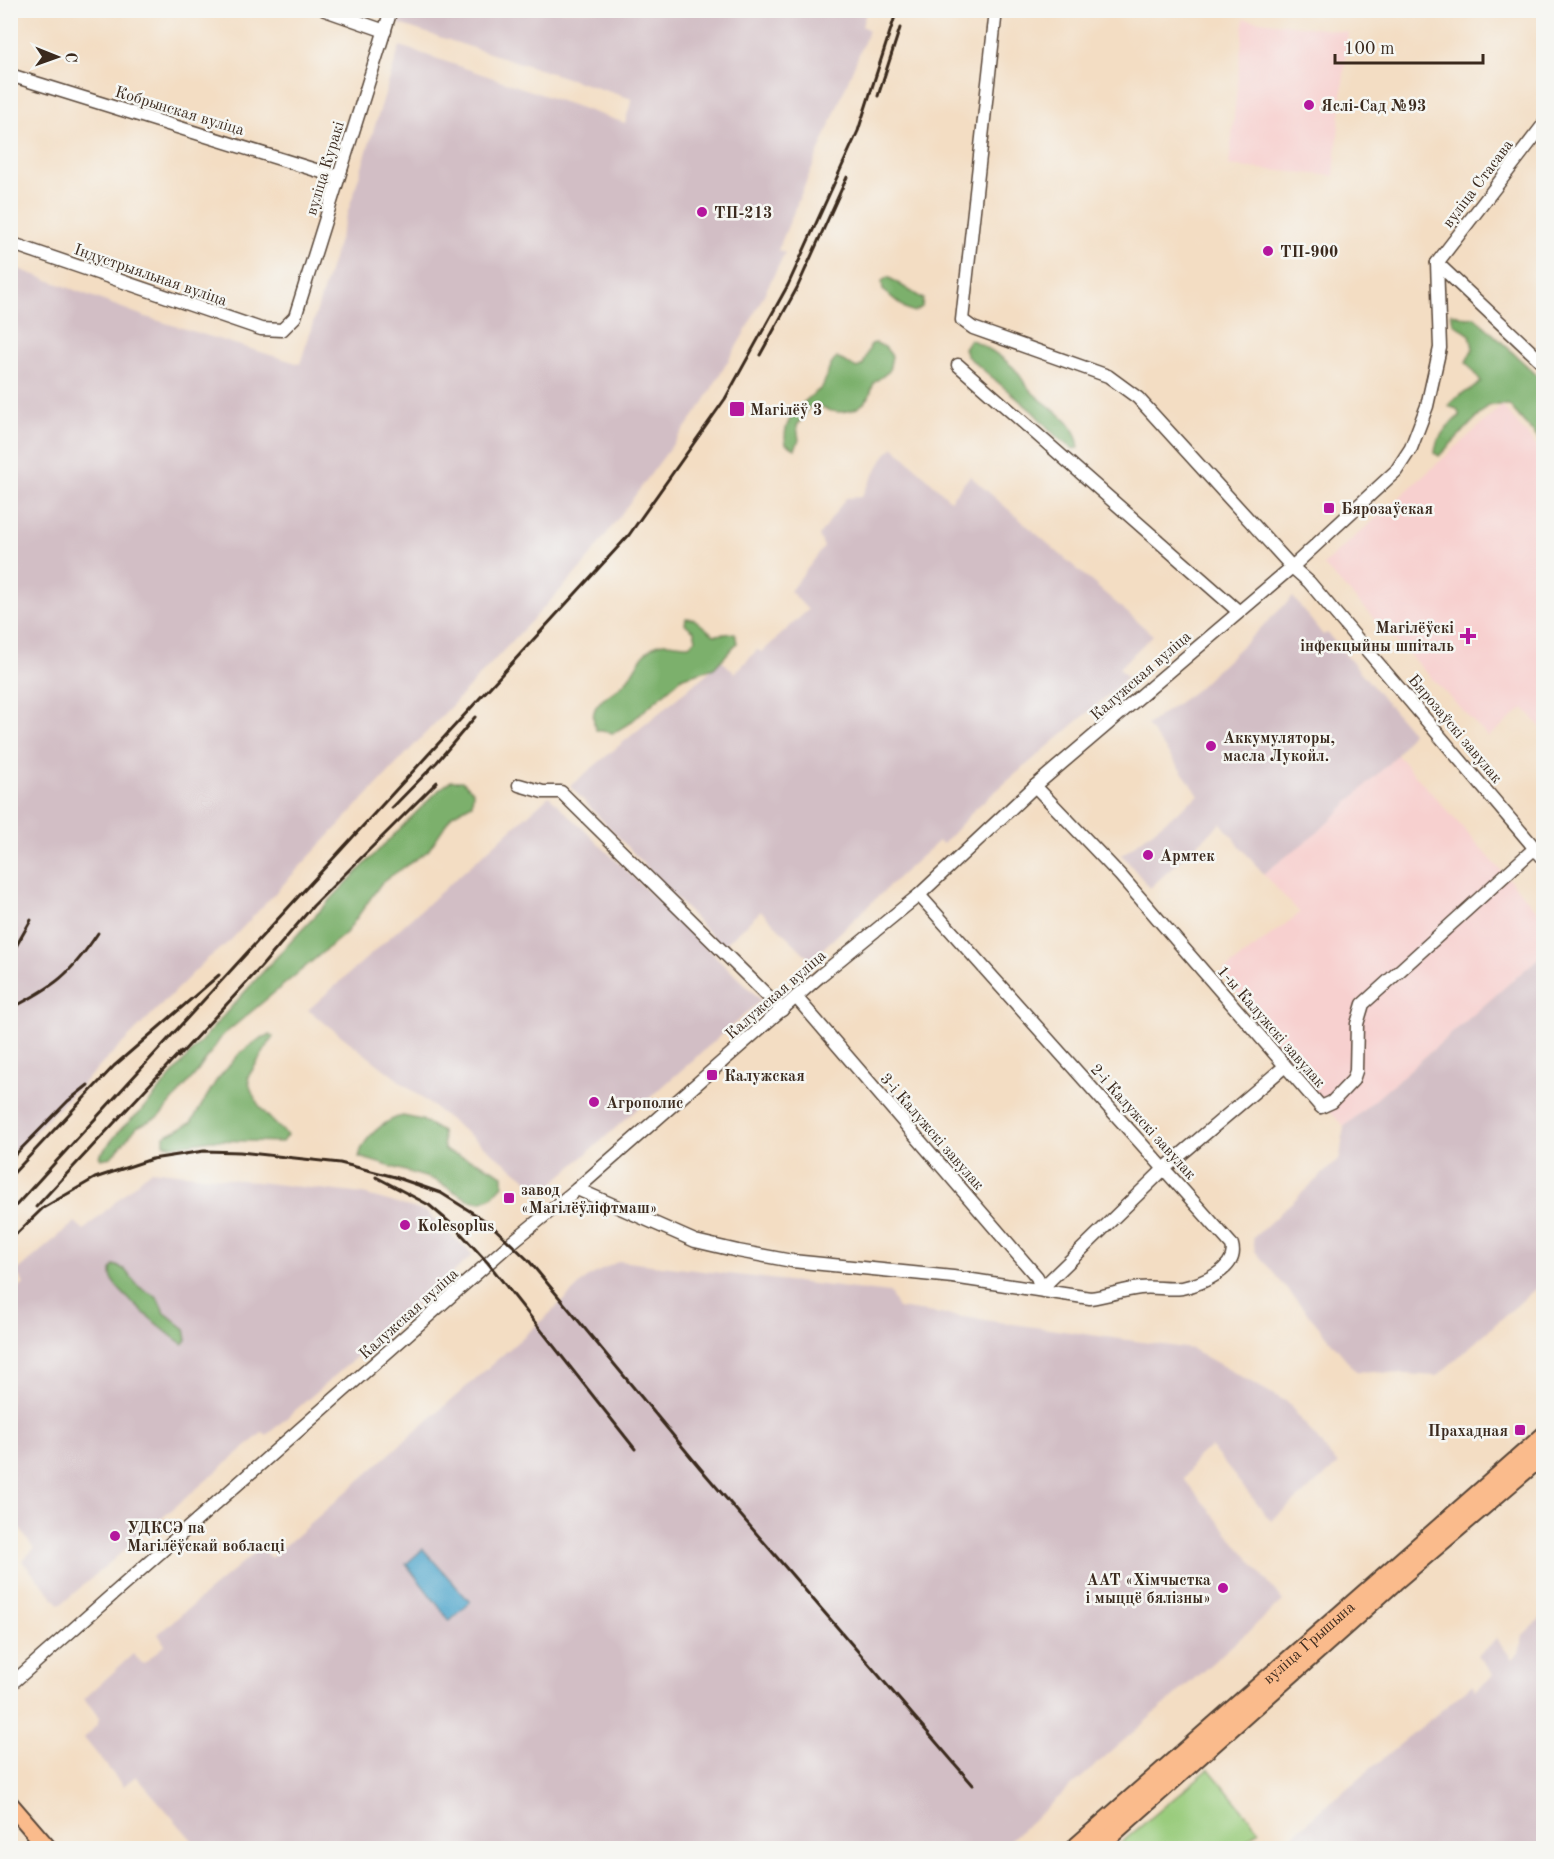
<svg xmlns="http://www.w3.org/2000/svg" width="1554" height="1859" font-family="'Old Standard TT',serif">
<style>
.built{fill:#f7d0cf}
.industrial{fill:#d2bec5}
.green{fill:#9acc7d;stroke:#6a7b4e;stroke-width:1.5}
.forest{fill:#7bb06c;stroke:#5b6d45;stroke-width:1.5}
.water{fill:#4fa6cc;stroke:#456875;stroke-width:1.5}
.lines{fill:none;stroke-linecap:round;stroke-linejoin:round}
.minor-casing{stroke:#574537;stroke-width:15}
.major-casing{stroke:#574537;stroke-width:20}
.minor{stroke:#fff;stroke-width:12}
.major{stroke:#fabb8c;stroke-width:16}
.rail{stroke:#3b2a1e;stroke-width:3}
.poi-dot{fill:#b5179e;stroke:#f6f6f2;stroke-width:2}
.labels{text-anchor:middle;stroke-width:5;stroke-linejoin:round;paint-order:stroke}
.poi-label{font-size:16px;font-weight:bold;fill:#3b2a1e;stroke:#f6f6f2;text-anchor:start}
.street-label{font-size:16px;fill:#3b2a1e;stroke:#f6f6f2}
</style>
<rect width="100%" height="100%" fill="#f6f6f2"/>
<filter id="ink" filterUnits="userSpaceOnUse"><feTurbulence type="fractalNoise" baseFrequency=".0167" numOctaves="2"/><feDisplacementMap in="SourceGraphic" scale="12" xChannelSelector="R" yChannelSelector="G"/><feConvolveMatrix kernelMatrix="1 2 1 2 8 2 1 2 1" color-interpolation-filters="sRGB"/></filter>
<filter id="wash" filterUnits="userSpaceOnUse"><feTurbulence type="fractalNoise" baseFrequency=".008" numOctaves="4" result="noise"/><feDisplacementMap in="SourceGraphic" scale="24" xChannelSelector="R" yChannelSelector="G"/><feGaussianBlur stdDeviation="1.35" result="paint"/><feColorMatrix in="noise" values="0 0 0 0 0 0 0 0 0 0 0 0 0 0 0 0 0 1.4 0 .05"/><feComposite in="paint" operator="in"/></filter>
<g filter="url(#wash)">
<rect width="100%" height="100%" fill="#f3ddc3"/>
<g class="built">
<polygon points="1244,19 1348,32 1334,176 1229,166"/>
<polygon points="1502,406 1543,453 1544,731 1524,708 1488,737 1323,565"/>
<polygon points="1397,755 1543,917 1543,954 1344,1127 1285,1060 1222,972 1300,913 1263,874 1317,832"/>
</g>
<g class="industrial">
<polygon points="404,11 867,10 862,26 869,30 778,250 785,253 745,332 702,405 582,567 230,941 206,960 11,1155 11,266 146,317 300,364 400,46 625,123 632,99 399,24"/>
<polygon points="894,447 950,500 970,476 1153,635 1119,668 1127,677 1113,691 976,808 943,844 939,841 904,872 811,960 761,911 722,947 570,786 722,661 735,673 757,650 762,652 808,610 790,591 824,547 819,536 846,498 861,497 886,454"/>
<polygon points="1293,597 1323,635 1327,633 1412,732 1397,755 1317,833 1263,874 1221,823 1150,888 1122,855 1199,795 1147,725 1196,690"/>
<polygon points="549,796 761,1000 543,1192 308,1010"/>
<polygon points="1543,954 1543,1282 1437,1376 1356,1371 1255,1251 1253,1238 1340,1158 1344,1127"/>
<polygon points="151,1170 363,1194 427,1212 473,1255 267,1435 263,1432 60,1605 22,1561 34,1549 11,1516 11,1498 13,1496 10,1492 10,1296 24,1284 16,1272 75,1222 84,1230"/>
<polygon points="619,1261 890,1293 898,1308 1192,1349 1287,1402 1338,1465 1271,1521 1211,1447 1198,1456 1184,1479 1283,1601 1001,1848 199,1848 136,1776 123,1786 84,1738 98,1724 99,1716 84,1699 133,1654 143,1664 165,1645 158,1634 260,1548 271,1558 547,1316 588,1277"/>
<polygon points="1543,1616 1543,1848 1278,1848 1328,1804 1472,1685 1476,1690 1488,1680 1493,1675 1478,1655 1497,1639 1512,1659 1519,1653 1523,1635"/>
</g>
<polygon class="green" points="1209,1769 1259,1830 1238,1848 1115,1848"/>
<g class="forest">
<polygon points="888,277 923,299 922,307 914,312 905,308 883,290 882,281"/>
<path d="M1451,313L1467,318L1475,317L1543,381V444L1509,405H1489L1439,456L1435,453C1435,439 1449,423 1460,416L1457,409L1448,406C1457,393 1471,392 1481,382L1466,362L1473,348L1470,335L1453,323Z"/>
<path d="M970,339C985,346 1001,356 1013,367C1021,375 1025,386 1033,393C1052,411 1076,419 1079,448L1074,449L1058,438L1033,412L967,356L964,348Z"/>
<path d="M876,343L885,347L892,356L889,371C885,375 878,379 874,383C872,387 871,393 869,397C858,414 833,416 818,405L809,407L797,426L799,440L795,449L786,444C781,425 796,408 811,396C814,393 819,391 822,387C828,377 827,366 837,358L857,368L863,365L871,344Z"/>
<path d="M686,618L694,619L714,635L735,633L737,643L714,668L683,677L630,723L613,733L596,730C585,700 610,699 626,681C636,671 638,657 651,648C665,638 676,646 690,645L696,639L694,631L685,624Z"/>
<path d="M451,781H462L473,791L472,804L452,815L428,851L382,882L346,933L222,1036L198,1071L160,1116L137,1127L111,1157L101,1159L99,1156C107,1147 114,1137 122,1128C130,1120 139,1114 146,1106C238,995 337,890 440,789Z"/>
<path d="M270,1035L273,1037L248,1077C252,1104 268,1117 287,1135L282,1142L211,1140L174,1146L164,1144V1136L191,1123L216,1081L240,1053L261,1038Z"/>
<path d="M403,1116L422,1120L442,1132L444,1149L448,1152L478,1162L503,1175V1185L492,1197L481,1202L469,1200L435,1180L359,1157C362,1139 385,1119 403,1116Z"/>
<path d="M114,1265L124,1269L139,1287L157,1297L164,1312L185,1329L187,1340L183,1344C171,1337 115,1290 112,1279C111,1276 111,1273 111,1270Z"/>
</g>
<polygon class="water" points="423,1549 470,1602 450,1621 406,1564"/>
</g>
<g filter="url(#ink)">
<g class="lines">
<defs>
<g id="minor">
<polyline points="325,10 385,31"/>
<polyline points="996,10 962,320 973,328 1108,376 1138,398 1292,567 1309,582 1544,859"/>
<polyline points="10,75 338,177"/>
<polyline points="10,243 261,329 282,330 295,317 391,10"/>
<polyline points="1437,263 1544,124"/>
<polyline points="1437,263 1544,364"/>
<polyline points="958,365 1238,611"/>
<polyline points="519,785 543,792 561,792 782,1010"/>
<polyline points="1035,786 1120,875 1321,1107 1332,1102 1353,1080 1356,1071 1357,1024 1363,1004 1535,848"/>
<polyline points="796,997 1037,1277 1041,1289"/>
<path d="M577,1189L695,1241L738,1251L792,1261L953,1277L1090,1298C1107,1296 1123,1290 1140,1288C1153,1286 1168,1290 1182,1288C1201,1284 1239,1269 1232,1245L919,895"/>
<polyline points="1041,1289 1165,1168 1284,1067"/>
<polyline points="10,1685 511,1243 577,1189 821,975 919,895 1035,786 1292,567 1396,471 1411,448 1427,406 1440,348 1437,263"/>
</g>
<g id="major">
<polyline points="10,1804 48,1848"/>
<path id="s1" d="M1074,1848L1544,1435"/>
<polyline points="1097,1848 1395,1582 1544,1455"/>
</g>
</defs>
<use href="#minor" class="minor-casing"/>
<use href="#major" class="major-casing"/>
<use href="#minor" class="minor"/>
<use href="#major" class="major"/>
<g class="rail">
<polyline points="878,96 900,28"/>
<polyline points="760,355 797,288 847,177"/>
<polyline points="392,808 437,762 475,717"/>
<polyline points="10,957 31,920"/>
<path d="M10,1009C55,986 70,975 98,933"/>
<polyline points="178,1057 261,967 313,906 437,782"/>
<polyline points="10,1160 68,1101 88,1085"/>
<polyline points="10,1177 114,1066 219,975"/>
<polyline points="376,1177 429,1205 455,1227 488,1263 635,1449"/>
<polyline points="36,1207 181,1051"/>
<polyline points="10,1212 629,535 725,399 788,285 858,131 897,10"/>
<polyline points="10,1240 43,1208 95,1178 152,1159 204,1151 240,1152 340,1163 395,1177 441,1193 489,1223 529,1261 700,1468 973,1785"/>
</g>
</g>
</g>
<g class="poi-dot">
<circle cx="1309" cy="105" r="6"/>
<circle cx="702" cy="212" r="6"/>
<circle cx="1268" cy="251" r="6"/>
<rect x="729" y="401" width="16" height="16" rx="3"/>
<rect x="1323" y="502" width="12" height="12" rx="3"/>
<path d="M1465 627h6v6h6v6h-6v6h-6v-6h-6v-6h6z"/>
<circle cx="1211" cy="746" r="6"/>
<circle cx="1148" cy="855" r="6"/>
<rect x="706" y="1069" width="12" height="12" rx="3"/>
<circle cx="594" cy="1102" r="6"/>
<rect x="503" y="1192" width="12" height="12" rx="3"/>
<circle cx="405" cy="1225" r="6"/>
<rect x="1514" y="1424" width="12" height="12" rx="3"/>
<circle cx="115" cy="1536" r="6"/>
<circle cx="1223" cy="1588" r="6"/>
</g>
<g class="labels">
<g class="poi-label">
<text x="1321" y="111">Яслі-Сад №93</text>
<text x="714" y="218">ТП-213</text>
<text x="1280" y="257">ТП-900</text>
<text x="750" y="415">Магілёў 3</text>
<text x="1341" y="514">Бярозаўская</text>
<text x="1454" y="633" text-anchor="end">Магілёўскі<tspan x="1454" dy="18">інфекцыйны шпіталь</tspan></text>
<text x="1223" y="743">Аккумуляторы,<tspan x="1223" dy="18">масла Лукойл.</tspan></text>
<text x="1160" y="861">Армтек</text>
<text x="724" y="1081">Калужская</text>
<text x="606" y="1108">Агрополис</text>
<text x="521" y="1195">завод<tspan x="521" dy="18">«Магілёўліфтмаш»</tspan></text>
<text x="417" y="1231">Kolesoplus</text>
<text x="1508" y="1436" text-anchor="end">Прахадная</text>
<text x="127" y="1533">УДКСЭ па<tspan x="127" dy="18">Магілёўскай вобласці</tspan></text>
<text x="1211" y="1585" text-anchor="end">ААТ «Хімчыстка<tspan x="1211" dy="18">і мыццё бялізны»</tspan></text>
</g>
<g class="street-label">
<text transform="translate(180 110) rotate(17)" y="6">Кобрынская вуліца</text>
<text transform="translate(324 168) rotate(-73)" y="6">вуліца Куракі</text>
<text transform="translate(1477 183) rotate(-53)" y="6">вуліца Стасава</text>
<text transform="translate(151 274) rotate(19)" y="6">Індустрыяльная вуліца</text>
<text transform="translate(1140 675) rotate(-41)" y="6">Калужская вуліца</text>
<text transform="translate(1456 728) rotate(50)" y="6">Бярозаўскі завулак</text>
<text transform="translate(775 994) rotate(-41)" y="6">Калужская вуліца</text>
<text transform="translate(1272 1026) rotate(49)" y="6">1-ы Калужскі завулак</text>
<text transform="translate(1144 1121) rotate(48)" y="6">2-і Калужскі завулак</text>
<text transform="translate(933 1131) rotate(49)" y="6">3-і Калужскі завулак</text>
<text transform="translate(408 1313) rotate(-42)" y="6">Калужская вуліца</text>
<text dy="6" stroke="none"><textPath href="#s1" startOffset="312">вуліца Грышына</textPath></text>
</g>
</g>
<rect width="1554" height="1859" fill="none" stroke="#f6f6f2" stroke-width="36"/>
<g transform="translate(57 57) rotate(91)" stroke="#f6f6f2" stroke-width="4.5" paint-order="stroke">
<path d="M0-4.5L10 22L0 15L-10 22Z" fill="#3b2a1e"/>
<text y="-9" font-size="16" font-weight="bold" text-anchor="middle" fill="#3b2a1e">С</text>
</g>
<path d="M1335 54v9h148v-9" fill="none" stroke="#3b2a1e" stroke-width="3"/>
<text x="1344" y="54" font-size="18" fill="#3b2a1e" stroke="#f6f6f2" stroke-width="4.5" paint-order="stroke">100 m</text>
</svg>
